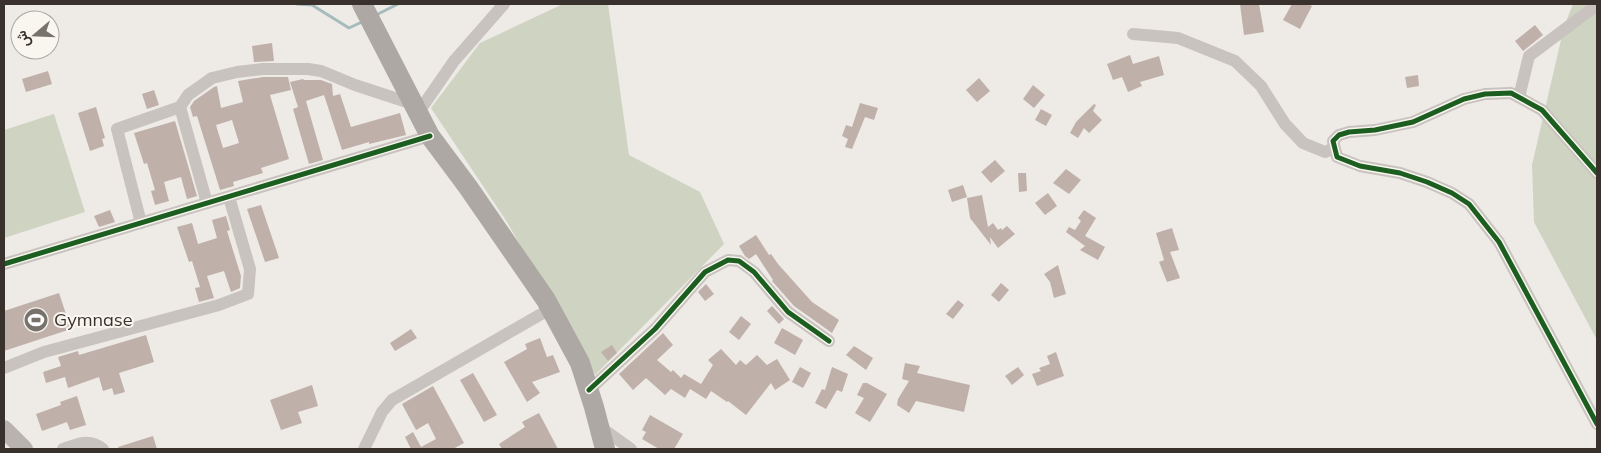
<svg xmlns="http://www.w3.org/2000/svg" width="1601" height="453" font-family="Mulish,Vazirmatn,sans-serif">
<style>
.green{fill:#cfd3c1}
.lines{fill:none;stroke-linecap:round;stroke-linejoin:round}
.stream{stroke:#a4bcbd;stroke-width:3}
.building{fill:#c0b0aa;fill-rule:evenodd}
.street{stroke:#c8c3be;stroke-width:12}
.secondary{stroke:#b8b3af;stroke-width:18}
.primary{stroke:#ada8a3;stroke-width:20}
.cycleway-casing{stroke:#f9f5ef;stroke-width:8}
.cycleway{stroke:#1b5e20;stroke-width:5}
.labels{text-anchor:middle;stroke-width:4;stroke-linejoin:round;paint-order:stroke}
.poi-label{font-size:18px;fill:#39312c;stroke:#f9f5ef;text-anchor:start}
</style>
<rect width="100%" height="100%" fill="#eeeae6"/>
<g class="green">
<polygon points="563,4 608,4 629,155 700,192 724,244 595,375 507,222 431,108 480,43"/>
<polygon points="1573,4 1597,4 1597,340 1534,222 1532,165 1564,27"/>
<polygon points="54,114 85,212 4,238 4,130"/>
</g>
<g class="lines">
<g class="stream">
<polyline points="297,4 312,5 349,28 364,21"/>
<polyline points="376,15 398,4"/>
</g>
</g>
<g class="building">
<polygon points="1240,4 1259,4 1264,32 1244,35"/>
<polygon points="1292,4 1307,4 1312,6 1300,29 1283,20"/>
<polygon points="1535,25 1543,35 1523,51 1515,41"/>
<polygon points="272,43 274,61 254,62 252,46"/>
<polygon points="1130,55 1133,64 1159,56 1164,75 1140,82 1142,86 1128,92 1122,77 1113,80 1107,64"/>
<polygon points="48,71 52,84 26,92 22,79"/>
<polygon points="1418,75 1419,86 1407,88 1405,77"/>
<path d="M263,77H288L291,90L270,95L289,159L261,168L263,173L233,182L234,186L220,190L197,116L193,117L190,107L194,101L214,87L217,86L221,108L243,102L238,81ZM232,120L239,143L223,148L216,125Z"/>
<polygon points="979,78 990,91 977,102 966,90"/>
<polygon points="303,79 304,80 321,80 332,84 333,96 340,94 351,127 400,113 406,135 369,144 369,142 342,150 324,95 306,101 323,160 309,164 293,109 298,107 290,82"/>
<polygon points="1033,85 1045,95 1034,108 1023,99"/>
<polygon points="154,90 159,105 147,109 142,94"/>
<polygon points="860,103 878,108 874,120 865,117 852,149 845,147 848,139 842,136 846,125 852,127"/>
<polygon points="1094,104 1096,105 1093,111 1102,120 1089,133 1084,128 1078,138 1070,133 1076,122"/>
<polygon points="96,107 105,138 102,139 104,146 90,151 78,113"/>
<polygon points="1041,109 1052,115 1046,126 1035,120"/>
<polygon points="175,121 197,196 187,199 181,177 164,182 169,201 155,205 151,191 155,190 147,163 144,164 134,133"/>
<polygon points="995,160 1005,171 991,183 981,172"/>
<polygon points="1066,169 1081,180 1069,194 1053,183"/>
<polygon points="1018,173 1026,173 1027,191 1019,192"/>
<polygon points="963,185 967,197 952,202 948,190"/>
<polygon points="1048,193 1057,206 1045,215 1035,203"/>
<polygon points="982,195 988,227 993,223 998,230 1001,228 1002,230 1007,226 1015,234 998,248 990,237 991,245 970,218 967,198"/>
<polygon points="261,205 279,258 265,262 247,209"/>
<polygon points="110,210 115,222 99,227 94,216"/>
<polygon points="1084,210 1096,218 1085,236 1105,247 1098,260 1080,250 1085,246 1066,232 1069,227 1075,230 1081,221 1078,218"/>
<polygon points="226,216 230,230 227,231 241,276 240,288 231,292 224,271 207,276 214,298 199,302 195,288 200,287 192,261 189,262 177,227 192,223 198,244 217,238 212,220"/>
<polygon points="1172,228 1179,250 1170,252 1180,278 1167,282 1159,262 1164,260 1156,233"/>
<polygon points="756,235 769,255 771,254 778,264 812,302 839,320 832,333 794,306 772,281 773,280 756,254 749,259 745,256 739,246"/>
<polygon points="1058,265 1066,294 1054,298 1050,282 1044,274"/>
<polygon points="1001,283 1009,290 999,302 991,295"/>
<polygon points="706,284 714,294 705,301 698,292"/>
<polygon points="59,293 71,329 4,351 4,311"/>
<polygon points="958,300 964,305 953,319 946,314"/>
<polygon points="772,306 784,319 779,324 767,311"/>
<polygon points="741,316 751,324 739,340 729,332"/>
<polygon points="782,328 803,340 795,355 774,343"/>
<polygon points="411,329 417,338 395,351 390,343"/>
<polygon points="663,333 673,345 657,360 671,372 673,370 681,378 684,374 701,384 713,365 708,360 721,349 736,365 740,360 746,365 757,355 767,365 777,359 790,380 775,390 771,383 746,415 728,401 727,402 711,391 706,399 690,389 685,398 671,389 665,395 646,378 633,390 619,374"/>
<polygon points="146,335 154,362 119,373 125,392 114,395 112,388 103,391 99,377 68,388 65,377 46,383 43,372 61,366 58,357 78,351 79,355"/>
<polygon points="540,338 547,357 553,355 560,372 532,382 540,393 527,402 504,362 527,349 525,344"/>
<polygon points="612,345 617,353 608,361 601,352"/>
<polygon points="854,346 873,358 866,370 846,355"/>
<polygon points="1056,352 1064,376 1037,386 1032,374 1041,371 1039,368 1050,364 1047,356"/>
<polygon points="905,363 920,366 917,373 970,385 964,412 916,401 909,413 897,405 898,399 909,381 902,379"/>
<polygon points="800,367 811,373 803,388 792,382"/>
<polygon points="832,367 848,374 842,392 837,390 826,409 815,403 822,389 825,390"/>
<polygon points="1018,367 1024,375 1012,385 1005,376"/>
<polygon points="473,373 497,415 484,422 460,380"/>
<polygon points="863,383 867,383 887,394 870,422 855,413 864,398 857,395"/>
<polygon points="312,385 318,406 298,412 302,423 281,430 270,400"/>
<polygon points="433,386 464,443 453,449 411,449 405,437 413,432 421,447 436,439 428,423 416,430 402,404"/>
<polygon points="77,396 86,425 70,430 67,422 42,431 36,414 61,405 60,402"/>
<polygon points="539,413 558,449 502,449 499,444 525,427 522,422"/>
<polygon points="650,415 683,434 674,449 659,449 642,439 646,432 642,430"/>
<polygon points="153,436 157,449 119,449 118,447"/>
</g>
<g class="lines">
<g class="street">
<polyline points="1133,34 1178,38 1235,61 1261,86 1285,124 1303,143 1325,152 1334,148"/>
<polyline points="1519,97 1529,56 1597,5"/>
<polyline points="180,107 207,203"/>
<polyline points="418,113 454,61 504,4"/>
<polyline points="1597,173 1542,110 1511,93 1485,94 1464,99 1413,122 1375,130 1349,132 1339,135 1333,141 1337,157 1360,166 1400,173 1427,182 1452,193 1469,204 1499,242 1597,424"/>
<polyline points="141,223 117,129 180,107 188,95 212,78 237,72 263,69 308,69 321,71 355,85 413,104"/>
<polyline points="4,264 430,136"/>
<polyline points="4,368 44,352 219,305 248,294 250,269 229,197"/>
<polyline points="589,390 655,329 705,272 728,260 739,261 754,272 788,312 829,341"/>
<polyline points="599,426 631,449"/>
<path d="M63,449C79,444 88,438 103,449"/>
<polyline points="364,449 382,412 392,400 550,309"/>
</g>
<polyline class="secondary" points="4,429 24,449"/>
<polyline class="primary" points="362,4 430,136 468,187 546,300 580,363 594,407 605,449"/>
<defs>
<g id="cycleway">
<polyline points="1597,173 1542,110 1511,93 1485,94 1464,99 1413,122 1375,130 1349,132 1339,135 1333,141 1337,157 1360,166 1400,173 1427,182 1452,193 1469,204 1499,242 1597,424"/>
<polyline points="4,264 430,136"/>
<polyline points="589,390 655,329 705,272 728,260 739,261 754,272 788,312 829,341"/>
</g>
</defs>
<use href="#cycleway" class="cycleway-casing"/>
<use href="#cycleway" class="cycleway"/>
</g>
<defs>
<symbol id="stadium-disc" viewBox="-11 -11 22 22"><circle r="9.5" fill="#78726d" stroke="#f9f5ef"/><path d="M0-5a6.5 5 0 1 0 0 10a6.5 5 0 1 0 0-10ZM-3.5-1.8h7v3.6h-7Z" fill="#fff"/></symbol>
</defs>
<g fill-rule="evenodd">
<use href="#stadium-disc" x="22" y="306" width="28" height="28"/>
</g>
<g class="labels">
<g class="poi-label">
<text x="54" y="326">Gymnase</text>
</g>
</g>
<rect width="1601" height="453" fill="none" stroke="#39312c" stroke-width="10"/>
<g transform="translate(35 35) rotate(251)"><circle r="24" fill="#f9f5ef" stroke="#aca7a1"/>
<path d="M0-4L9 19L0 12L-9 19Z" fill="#78726d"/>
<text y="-8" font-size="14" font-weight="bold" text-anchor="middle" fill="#39312c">ش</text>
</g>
</svg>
